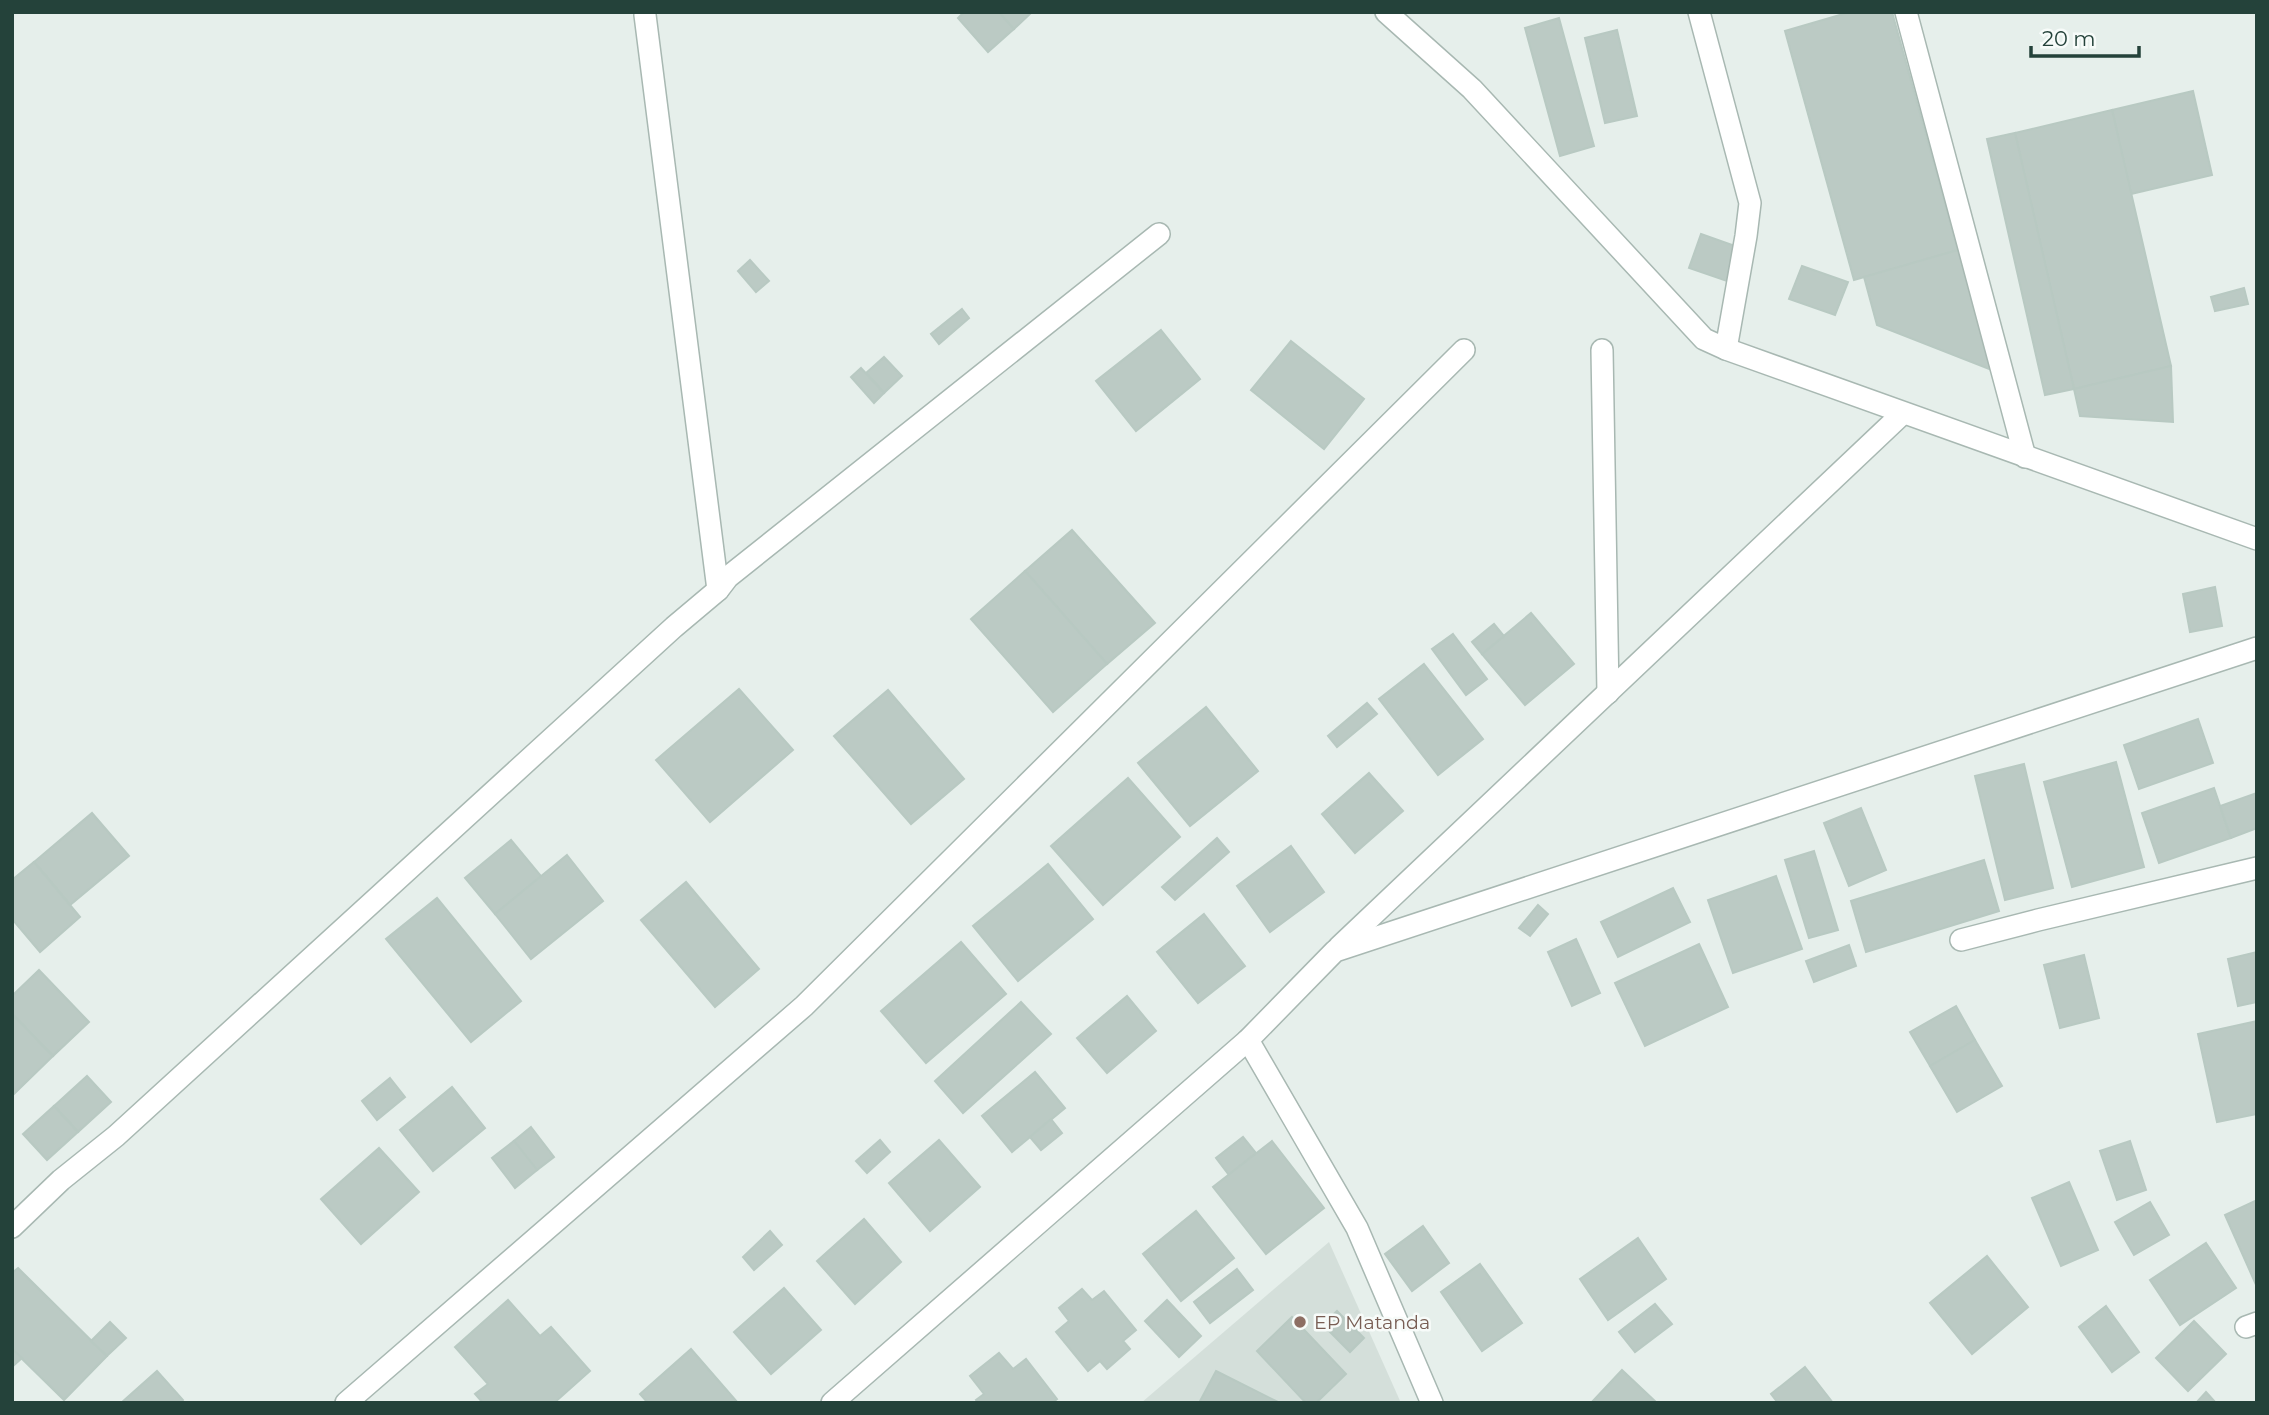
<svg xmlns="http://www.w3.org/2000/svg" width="2269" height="1415" font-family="Montserrat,sans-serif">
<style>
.built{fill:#d4dfda}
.building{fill:#bbcac4;stroke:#b8c9c2;stroke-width:2}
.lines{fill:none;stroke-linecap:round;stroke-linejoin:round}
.minor-casing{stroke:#a8b8b2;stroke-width:24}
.minor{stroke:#fff;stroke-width:21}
.education-dot{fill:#8d6e63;stroke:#f7fbf9;stroke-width:2.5}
.labels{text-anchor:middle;stroke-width:5;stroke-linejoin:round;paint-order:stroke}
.education-label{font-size:19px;fill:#785e54;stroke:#f7fbf9;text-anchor:start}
</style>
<rect width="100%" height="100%" fill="#e6efeb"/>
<polygon class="built" points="1329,1242 1401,1403 1141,1403"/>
<g class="building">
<polygon points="964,12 999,12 1014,29 988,52 958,18"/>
<polygon points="999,12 1032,12 1014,29"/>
<polygon points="1850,12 1892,12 1958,250 1854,280 1785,31"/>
<polygon points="1559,18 1594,146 1560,156 1525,28"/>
<polygon points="1617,30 1637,116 1605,123 1585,38"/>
<polygon points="2193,91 2212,175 2131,194 2112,110"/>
<polygon points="2112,110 2171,366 2074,389 2015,133"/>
<polygon points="2015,133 2074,389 2045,395 1987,139"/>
<polygon points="1701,234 1741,248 1730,282 1689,268"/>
<polygon points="1958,250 1997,372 1877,325 1864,277"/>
<polygon points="750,260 769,281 756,292 738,271"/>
<polygon points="1802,266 1848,282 1835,315 1789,299"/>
<polygon points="2244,288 2248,304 2215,311 2211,297"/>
<polygon points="962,309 969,318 939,344 931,334"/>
<polygon points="1161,330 1200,379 1136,431 1096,381"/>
<polygon points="1291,341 1364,399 1324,449 1251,390"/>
<polygon points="884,357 902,376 884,393 866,373"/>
<polygon points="2171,366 2173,422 2080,416 2074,389"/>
<polygon points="861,368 884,393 874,403 851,377"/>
<polygon points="1072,530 1155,623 1107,664 1025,571"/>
<polygon points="1025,571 1107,664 1053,712 971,619"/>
<polygon points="2215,587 2222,626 2190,632 2183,594"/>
<polygon points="1531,613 1574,664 1525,705 1482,654"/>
<polygon points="1494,624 1504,636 1482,654 1472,642"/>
<polygon points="1453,634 1487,679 1466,695 1432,649"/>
<polygon points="1424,664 1483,739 1438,775 1379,699"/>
<polygon points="739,689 793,750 710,822 656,760"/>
<polygon points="888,690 964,779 911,824 834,736"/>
<polygon points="1367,703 1377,714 1337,747 1328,736"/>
<polygon points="1206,707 1258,771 1190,826 1138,763"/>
<polygon points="2198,719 2213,763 2139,789 2124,745"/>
<polygon points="2116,762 2144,867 2072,887 2044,782"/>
<polygon points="2024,764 2053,888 2005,900 1975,776"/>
<polygon points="1369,773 1403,811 1355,853 1322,814"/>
<polygon points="1128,778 1180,837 1103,905 1051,846"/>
<polygon points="2214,788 2231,838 2159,863 2142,813"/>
<polygon points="2257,793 2257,828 2231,838 2220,806"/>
<polygon points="1861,808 1886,870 1849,886 1824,823"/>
<polygon points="92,813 129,856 70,905 34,862"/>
<polygon points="1217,838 1229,852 1175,900 1162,887"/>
<polygon points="511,840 541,876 495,914 465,878"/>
<polygon points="1291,846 1324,892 1270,932 1237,886"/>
<polygon points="1814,851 1838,930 1809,938 1785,860"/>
<polygon points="567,855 603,901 531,959 495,914"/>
<polygon points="1984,860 1999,911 1866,952 1851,901"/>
<polygon points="34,862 80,917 40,952 12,919 12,880"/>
<polygon points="1048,864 1093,919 1018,981 973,926"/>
<polygon points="1776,876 1802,949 1733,973 1708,900"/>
<polygon points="686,882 759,969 715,1007 641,920"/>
<polygon points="1673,888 1690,922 1618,957 1601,922"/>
<polygon points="437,898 521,1001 471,1042 386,939"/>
<polygon points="1538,905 1548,914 1530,936 1519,928"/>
<polygon points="1204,914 1245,966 1198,1003 1157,952"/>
<polygon points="1576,939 1600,993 1572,1006 1548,952"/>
<polygon points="961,942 1006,994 926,1063 881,1011"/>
<polygon points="1699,944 1728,1007 1645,1046 1615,983"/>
<polygon points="1849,945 1856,966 1814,982 1806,961"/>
<polygon points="2257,952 2257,1002 2238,1006 2228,959"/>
<polygon points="2084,955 2099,1018 2060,1028 2044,965"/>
<polygon points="39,970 89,1022 53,1056 12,1014 12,996"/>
<polygon points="1127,996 1156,1031 1107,1073 1077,1038"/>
<polygon points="1021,1002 1051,1034 963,1113 935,1081"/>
<polygon points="1956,1006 1975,1040 1930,1066 1910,1032"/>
<polygon points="12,1014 53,1056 12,1096"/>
<polygon points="2257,1021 2257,1114 2217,1122 2198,1034"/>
<polygon points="1975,1040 2002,1086 1957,1112 1930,1066"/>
<polygon points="1035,1072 1065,1108 1012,1152 982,1116"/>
<polygon points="87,1076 111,1102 78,1132 54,1106"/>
<polygon points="390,1078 405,1097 377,1120 362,1101"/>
<polygon points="452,1087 485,1128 433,1171 400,1130"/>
<polygon points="54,1106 78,1132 47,1160 23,1134"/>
<polygon points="1051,1119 1062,1133 1041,1150 1030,1137"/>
<polygon points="531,1127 554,1157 537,1170 514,1141"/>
<polygon points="1243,1137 1256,1153 1229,1175 1216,1158"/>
<polygon points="880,1140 890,1152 867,1173 856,1161"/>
<polygon points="939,1140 980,1187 930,1231 889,1183"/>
<polygon points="514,1141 537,1170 515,1188 492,1158"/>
<polygon points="1272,1141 1324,1208 1266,1254 1213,1187"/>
<polygon points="2130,1141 2146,1190 2117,1200 2100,1151"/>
<polygon points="379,1148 419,1192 361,1244 321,1199"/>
<polygon points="2069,1182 2098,1250 2061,1266 2032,1198"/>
<polygon points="2257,1200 2257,1287 2225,1215"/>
<polygon points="2150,1202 2169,1235 2134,1255 2115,1222"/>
<polygon points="1196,1211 1234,1258 1181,1301 1143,1254"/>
<polygon points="864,1219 901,1262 855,1304 817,1261"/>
<polygon points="1423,1226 1449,1263 1412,1291 1385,1254"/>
<polygon points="770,1231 782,1245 754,1270 743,1257"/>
<polygon points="1638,1238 1666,1279 1608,1320 1580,1279"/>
<polygon points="2206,1243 2236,1288 2180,1325 2150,1280"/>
<polygon points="1987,1256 2028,1307 1972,1354 1930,1303"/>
<polygon points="1480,1264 1522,1323 1482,1351 1441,1292"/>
<polygon points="18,1268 107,1356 64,1400 12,1349 12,1273"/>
<polygon points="1237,1269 1253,1290 1210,1323 1194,1302"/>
<polygon points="784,1288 821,1330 771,1374 734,1332"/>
<polygon points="1082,1289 1092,1300 1104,1291 1136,1330 1123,1341 1130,1349 1107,1369 1100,1361 1088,1371 1056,1332 1069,1321 1059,1308"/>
<polygon points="508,1300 540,1336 551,1327 590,1371 554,1403 483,1403 475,1394 488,1384 455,1347"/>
<polygon points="1167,1300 1201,1336 1179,1357 1145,1321"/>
<polygon points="1655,1304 1672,1324 1635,1352 1619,1332"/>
<polygon points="2106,1306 2139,1352 2112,1372 2079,1327"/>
<polygon points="1337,1311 1364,1338 1350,1352 1323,1325"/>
<polygon points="1292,1317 1346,1374 1316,1403 1306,1403 1257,1351"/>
<polygon points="2194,1321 2226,1354 2188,1391 2156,1358"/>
<polygon points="110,1322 126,1338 107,1356 91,1341"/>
<polygon points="12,1349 22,1358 12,1367"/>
<polygon points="691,1349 738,1403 648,1403 640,1394"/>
<polygon points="999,1353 1013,1369 1026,1359 1057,1399 1052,1403 978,1403 976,1400 984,1394 970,1376"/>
<polygon points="1805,1367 1833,1403 1778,1403 1771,1394"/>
<polygon points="1622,1370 1657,1403 1591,1403"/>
<polygon points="157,1371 183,1400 181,1403 121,1403"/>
<polygon points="1216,1371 1280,1403 1199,1403"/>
<polygon points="2206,1392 2216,1403 2196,1403"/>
</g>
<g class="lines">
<defs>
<g id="minor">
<polyline points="1386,12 1472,89 1704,339 1726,349 2257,539"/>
<polyline points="1699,12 1750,203 1746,236 1726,349"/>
<polyline points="1906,12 2025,457"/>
<polyline points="645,15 718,590"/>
<polyline points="1602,350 1608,693"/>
<polyline points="1961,940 2038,920 2257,868"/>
<polyline points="1339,947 1902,414"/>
<polyline points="1248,1040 1357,1228 1432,1403"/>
<polyline points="12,1227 61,1180 116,1136 674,627 718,590 728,577 1159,234"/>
<polyline points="2246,1327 2257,1323"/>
<polyline points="346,1403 804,1006 1464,350"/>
<polyline points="832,1403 1248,1040 1335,951 2257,648"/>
</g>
</defs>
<use href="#minor" class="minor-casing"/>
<use href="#minor" class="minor"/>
</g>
<circle class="education-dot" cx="1300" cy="1322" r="7"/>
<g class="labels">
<g class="education-label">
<text x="1314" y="1329">EP Matanda</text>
</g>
</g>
<rect width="2269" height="1415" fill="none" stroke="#24423a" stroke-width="28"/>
<path d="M2031 46v10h108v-10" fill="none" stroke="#24423a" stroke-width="3.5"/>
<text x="2042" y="46" font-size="21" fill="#24423a" stroke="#f7fbf9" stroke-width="5" paint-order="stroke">20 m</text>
</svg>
